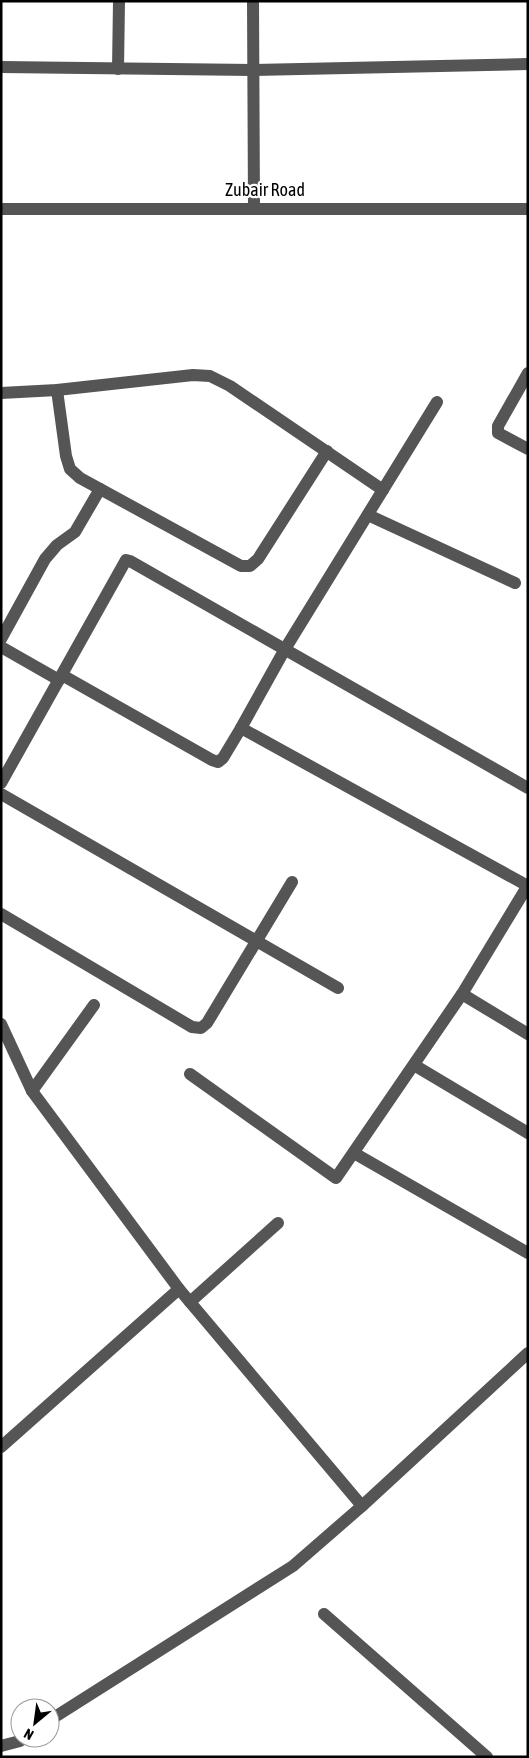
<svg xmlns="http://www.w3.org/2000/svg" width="529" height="1758" font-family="'Asap Condensed',sans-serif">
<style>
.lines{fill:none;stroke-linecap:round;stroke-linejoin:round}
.minor{stroke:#555;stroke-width:12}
.labels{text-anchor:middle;stroke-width:4.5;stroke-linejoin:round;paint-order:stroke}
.street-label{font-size:18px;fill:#000;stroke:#fff}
</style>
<rect width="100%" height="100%" fill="#fff"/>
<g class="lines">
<g class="minor">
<polyline points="253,1 254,208"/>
<polyline points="1,67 253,70 528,64"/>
<polyline points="118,69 119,1"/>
<polyline points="1,209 528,209"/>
<polyline points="528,373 498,426 498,433 528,449"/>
<polyline points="57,390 66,456 70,469 80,478 241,566 250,566 258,559 327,451"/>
<polyline points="1,393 57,390 193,375 210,376 230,386 383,490"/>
<polyline points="368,515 515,583"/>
<polyline points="1,639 45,559 57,545 75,532 100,489"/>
<polyline points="1,647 59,680"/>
<polyline points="62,675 212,760 218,762 223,758 241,728 528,886"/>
<polyline points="241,728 285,649 437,402"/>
<polyline points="1,783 126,560 130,561 528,788"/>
<polyline points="1,794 338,988"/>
<polyline points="1,914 192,1027 201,1028 207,1023 292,882"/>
<polyline points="462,994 528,1034"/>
<polyline points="1,1024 32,1091 179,1289 362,1506"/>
<polyline points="414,1065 528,1133"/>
<polyline points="190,1074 336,1178 462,994 528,885"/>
<polyline points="32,1091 94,1005"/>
<polyline points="354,1153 528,1253"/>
<polyline points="190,1302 278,1223"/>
<polyline points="1,1447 179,1289"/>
<polyline points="324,1614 487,1757"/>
<polyline points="50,1720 293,1566 362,1506 528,1353"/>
<polyline points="1,1746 20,1741 24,1738"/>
</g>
</g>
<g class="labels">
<g class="street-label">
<text x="265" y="196">Zubair Road</text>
</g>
</g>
<rect width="529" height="1758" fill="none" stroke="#000000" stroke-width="5"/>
<g transform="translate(35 1723) rotate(209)"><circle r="24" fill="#ffffff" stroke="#999999"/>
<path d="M0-4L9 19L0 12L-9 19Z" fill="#000000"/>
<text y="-8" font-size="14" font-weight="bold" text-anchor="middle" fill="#000000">N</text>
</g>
</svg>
